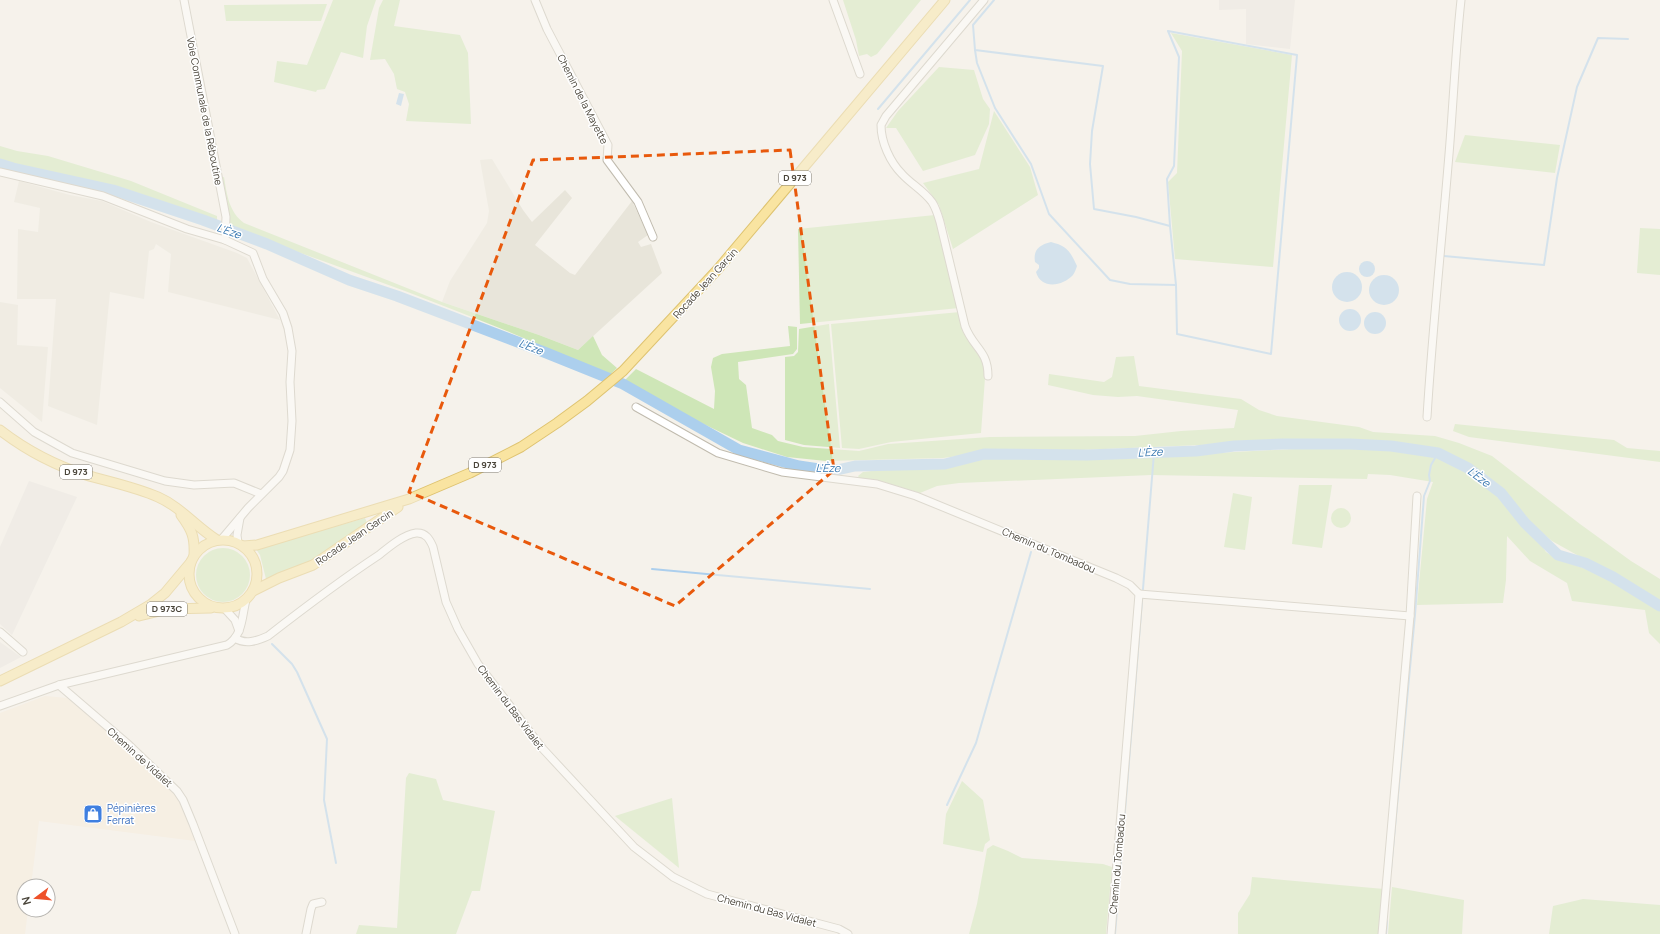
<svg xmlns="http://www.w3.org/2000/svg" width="1660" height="934" font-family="Manrope,sans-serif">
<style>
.residential{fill:#e8e5da}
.commercial{fill:#f5ead9}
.industrial{fill:#e8e4e0}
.green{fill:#cee6b7}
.water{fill:#accfed}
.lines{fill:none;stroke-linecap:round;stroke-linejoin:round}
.stream{stroke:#accfed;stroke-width:2}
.river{stroke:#accfed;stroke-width:11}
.minor-casing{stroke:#c0bbae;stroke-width:9}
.major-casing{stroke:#dec370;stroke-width:11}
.minor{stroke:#fff;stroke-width:7}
.major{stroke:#f9e4a1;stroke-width:9}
.marked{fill:none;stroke:#e8590c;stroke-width:3;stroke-dasharray:8 5;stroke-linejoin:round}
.labels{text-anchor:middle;stroke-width:3;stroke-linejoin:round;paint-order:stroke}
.shield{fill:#fff;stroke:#807c74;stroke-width:1}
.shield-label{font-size:9px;font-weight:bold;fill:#494439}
.street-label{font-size:10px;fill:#494439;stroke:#fff}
.shop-label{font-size:10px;fill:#366cbe;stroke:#fff;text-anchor:start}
.water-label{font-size:11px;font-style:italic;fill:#3777b0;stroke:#fff}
</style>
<rect width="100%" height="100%" fill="#f5f2eb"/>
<g class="residential">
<polygon points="492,159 523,210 532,222 565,190 572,198 535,245 570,273 575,275 632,201 648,235 638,242 641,247 651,244 662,273 578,350 539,335 442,302 450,281 487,223 489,211 480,160"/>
<polygon points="19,181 70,195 102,201 151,222 237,253 247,258 280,320 168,292 171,254 156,244 154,249 149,251 144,299 110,292 97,425 48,406 56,299 17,299 18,229 38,232 40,208 14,202"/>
<polygon points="0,302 18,305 17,345 48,347 42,422 0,388"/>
</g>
<polygon class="commercial" points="45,696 67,698 112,734 175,794 183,808 195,841 39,821 31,886 24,886 24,910 28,910 25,934 0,934 0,713"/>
<g class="industrial">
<polygon points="1219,0 1295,0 1290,49 1246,44 1246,9 1219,10"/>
<polygon points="29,481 77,497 12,635 0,624 0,547"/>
<polygon points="0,642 21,657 0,668"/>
</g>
<g class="green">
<polygon points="333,0 376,0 367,26 363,58 341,52 325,89 317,90 316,92 274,82 277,61 307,65"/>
<polygon points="383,0 400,0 394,26 460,35 468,53 471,124 406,121 409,104 405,92 397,89 394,74 385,59 370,60 379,8"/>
<polygon points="843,0 921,0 877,54 871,57 867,54 859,56 856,40"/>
<polygon points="327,4 321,21 226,21 224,5"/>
<polygon points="1171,33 1292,55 1273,267 1175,259 1168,182 1177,173 1182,51"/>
<polygon points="939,67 974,70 983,99 990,109 989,124 975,155 923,171 896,128 886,128 898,111"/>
<polygon points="994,111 1030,167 1038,195 953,249 939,205 923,183 979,169"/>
<polygon points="1465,135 1560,145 1555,173 1455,162"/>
<polygon points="0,146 17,151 48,156 131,181 217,216 217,223 114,187 0,160"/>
<path d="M224,177C227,195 229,212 244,223L442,302L539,335L578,350L593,336L602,355L617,368L609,376C486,318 357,273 230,228V221L221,178Z"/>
<polygon points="935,215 959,308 800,324 798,229"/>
<polygon points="1640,228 1660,229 1660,275 1637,273"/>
<polygon points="960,312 963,331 986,364 981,433 891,442 859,449 842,448 831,324"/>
<polygon points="829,324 840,448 804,445 785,440 785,357 794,356 798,352 799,329"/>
<polygon points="788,326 797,327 797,349 793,354 738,362 739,379 746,385 752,428 772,435 778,441 803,447 859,451 888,444 990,437 1135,436 1181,431 1234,428 1238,410 1137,396 1118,397 1093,395 1048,385 1049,374 1104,382 1112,377 1116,357 1134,356 1139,386 1241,399 1259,410 1277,416 1359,427 1373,432 1435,436 1459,443 1492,456 1580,524 1631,561 1660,579 1660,644 1649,633 1645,610 1572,601 1567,583 1530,561 1507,536 1506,580 1503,603 1417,605 1427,499 1433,482 1390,475 1368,474 1367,479 1151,475 959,483 937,486 920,493 877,480 860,479 858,476 863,472 880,470 957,465 975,458 985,456 1093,458 1197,454 1350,446 1411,450 1438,455 1470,472 1495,494 1513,514 1536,536 1546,552 1557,559 1598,573 1649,603 1652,597 1552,541 1536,528 1508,495 1486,476 1464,463 1442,452 1410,445 1372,442 1298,441 1007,453 981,453 943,458 826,461 787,457 743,443 687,416 623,382 636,369 714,409 715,391 711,367 713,358 722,354 790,346"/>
<polygon points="1455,424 1614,440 1627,448 1660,451 1660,462 1469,437 1453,431"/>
<polygon points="1299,485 1332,485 1322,548 1292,544"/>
<polygon points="1233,493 1252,497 1245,550 1224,547"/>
<circle cx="1341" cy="518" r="10"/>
<polygon points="365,518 367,523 362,527 313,560 266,579 260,555 256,549"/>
<circle cx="223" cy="575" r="27"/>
<polygon points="409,773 436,779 443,800 495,811 480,891 472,891 456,934 356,934 359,925 397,928 406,778"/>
<polygon points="962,781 983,800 990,840 985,844 983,852 943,844 946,814"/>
<polygon points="672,798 679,868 615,816"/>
<polygon points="993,845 1008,851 1022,858 1103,864 1112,867 1106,934 969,934 977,904 987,849"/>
<polygon points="1252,877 1384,889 1379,934 1238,934 1238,913 1250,894"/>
<polygon points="1392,887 1464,900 1462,934 1388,934"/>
<polygon points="1583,899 1660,905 1660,934 1549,934 1553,906"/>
</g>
<g class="water">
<polygon points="399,93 404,94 401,106 396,104"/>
<path d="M1051,242C1067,246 1070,251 1077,266C1076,269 1075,272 1073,275C1063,286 1041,290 1036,272L1039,268V265L1035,262C1033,250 1039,245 1051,242Z"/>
<circle cx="1367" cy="269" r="8"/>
<circle cx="1347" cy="287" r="15"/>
<circle cx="1384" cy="290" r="15"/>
<circle cx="1350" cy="320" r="11"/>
<circle cx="1375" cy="323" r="11"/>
</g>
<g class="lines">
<g class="stream">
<polyline points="994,0 973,25 975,50 1103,66 1092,131 1090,164 1094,209 1136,217 1170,226"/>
<polygon points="1168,31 1297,55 1271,354 1177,334 1176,285 1170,226 1167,179 1174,166 1179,57"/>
<polyline points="975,50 977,63 995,108 1031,164 1049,214 1110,280 1130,284 1176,285"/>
<polyline points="878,109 970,0"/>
<polyline points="1444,256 1544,265 1557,178 1577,87 1598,38 1628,39"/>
<polyline points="652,569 870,589"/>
<polyline points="272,644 292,664 297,672 327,739 324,800 336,863"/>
<polyline points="947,805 976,743 1031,552"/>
<polyline points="1391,869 1415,615 1424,496 1430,481 1429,475 1431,465 1438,453"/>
<polyline points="1115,934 1154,453"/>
<polyline points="1386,934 1387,921"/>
</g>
<polyline class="river" points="0,164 13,168 113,190 203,220 267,244 349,280 397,296 544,352 623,384 739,450 799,466 819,469 837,470 855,466 945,464 984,454 1087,455 1196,451 1234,446 1283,444 1350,444 1391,446 1438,453 1468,468 1501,493 1525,523 1558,555 1585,563 1613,577 1660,606"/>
<defs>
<g id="minor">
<polyline points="184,0 226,217 225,240"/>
<polyline points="535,0 547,29 608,145 607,160 638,202 653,237"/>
<polyline points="833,0 860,74"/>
<path d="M984,0L886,116L881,125C881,142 890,162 902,174C911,184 923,190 932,202C936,208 938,215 940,222L965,326C973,348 988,350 988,376"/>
<polyline points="0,172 103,196 187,229 225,240 253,253 263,279 283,313 288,328 292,351 290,382 292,421 290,450 283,471 279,477 248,508 221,540"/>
<polyline points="0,402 34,432 72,453 165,481 194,485 234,483 261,494"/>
<polyline points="636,407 718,453 782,472 877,484 916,496 1116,578 1130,585 1139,594 1111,934"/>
<path d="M1427,417C1432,334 1441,250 1448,166C1453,111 1455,55 1461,0"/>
<polyline points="238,543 237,535 240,518"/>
<polyline points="1139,594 1410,616"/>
<polyline points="224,608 235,620 239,631"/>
<polyline points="0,632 23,652"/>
<path d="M235,638C245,645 257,641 268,636C304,608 341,580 379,555C389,547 403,535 416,533C426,532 430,540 433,547L446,602L458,629L478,664L543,749L634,847L673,877L707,894L839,929L848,934"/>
<polyline points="59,685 129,745 177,791 183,800 193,824 235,934"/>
<path d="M0,706L59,685L227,645C243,636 242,615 246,600"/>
<polyline points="306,934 311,909 313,904 322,902"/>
<polyline points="1382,934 1410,616 1417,496"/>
</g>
<g id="major">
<path d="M0,430C26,450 54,465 86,475C110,482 135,487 158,497C181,507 196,527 217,540"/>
<path d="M181,515C192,530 195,537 194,556"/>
<circle cx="223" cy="574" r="34"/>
<polyline points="243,546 257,545 409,499 470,473 521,447 557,423 587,401 623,371 718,269 945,0"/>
<polyline points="253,591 279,578 313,565 398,507"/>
<polyline points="139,616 168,609 211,608"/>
<polyline points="0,681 121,622 150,605 165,593 191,562"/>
</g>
</defs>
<use href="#minor" class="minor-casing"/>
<use href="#major" class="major-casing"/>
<use href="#minor" class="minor"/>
<use href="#major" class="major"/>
</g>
<path d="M0 0H1660V934H0ZM790,150L834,470L675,606L409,492L533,160Z" fill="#f5f2eb" fill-opacity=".55" fill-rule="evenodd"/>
<path class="marked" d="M790,150L834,470L675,606L409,492L533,160Z"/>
<defs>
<symbol id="shop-square" viewBox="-11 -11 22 22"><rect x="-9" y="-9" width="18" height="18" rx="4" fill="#3f7fe0" stroke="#fff"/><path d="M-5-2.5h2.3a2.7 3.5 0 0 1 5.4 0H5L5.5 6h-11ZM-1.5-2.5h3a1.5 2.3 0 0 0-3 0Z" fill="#fff"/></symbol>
</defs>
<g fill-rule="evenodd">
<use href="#shop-square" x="82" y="803" width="22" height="22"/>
</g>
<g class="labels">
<g class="shield">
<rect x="779" y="171" width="32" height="14" rx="3"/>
<rect x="469" y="458" width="32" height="14" rx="3"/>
<rect x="60" y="465" width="32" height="14" rx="3"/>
<rect x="147" y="602" width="40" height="14" rx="3"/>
</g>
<g class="shield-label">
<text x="795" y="181">D 973</text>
<text x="485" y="468">D 973</text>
<text x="76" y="475">D 973</text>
<text x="167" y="612">D 973C</text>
</g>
<g class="street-label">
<text transform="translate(583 99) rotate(63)" y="4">Chemin de la Mayette</text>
<text transform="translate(205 111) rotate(79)" y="4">Voie Communale de la Réboutine</text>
<text transform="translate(705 283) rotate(-48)" y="4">Rocade Jean Garcin</text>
<text transform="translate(354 537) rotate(-34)" y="4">Rocade Jean Garcin</text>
<text transform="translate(1049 550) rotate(23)" y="4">Chemin du Tombadou</text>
<text transform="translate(511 707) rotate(53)" y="4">Chemin du Bas Vidalet</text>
<text transform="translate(140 757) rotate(42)" y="4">Chemin de Vidalet</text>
<text transform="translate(1117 864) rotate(-85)" y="4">Chemin du Tombadou</text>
<text transform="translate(767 910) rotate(15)" y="4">Chemin du Bas Vidalet</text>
</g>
<g class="shop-label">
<text x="107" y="812">Pépinières<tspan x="107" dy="12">Ferrat</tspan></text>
</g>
<g class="water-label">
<text transform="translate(229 231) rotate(19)" y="4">L'Èze</text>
<text transform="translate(531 347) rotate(21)" y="4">L'Èze</text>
<text transform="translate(1150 452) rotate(-3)" y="4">L'Èze</text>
<text transform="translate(828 468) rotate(1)" y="4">L'Èze</text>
<text transform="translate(1479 477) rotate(37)" y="4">L'Èze</text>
</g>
</g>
<g transform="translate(36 898) rotate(254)"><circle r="19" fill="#ffffff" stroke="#b6b4b0"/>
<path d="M0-3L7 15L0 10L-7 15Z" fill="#ee5129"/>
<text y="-6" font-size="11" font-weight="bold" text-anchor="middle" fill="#494439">N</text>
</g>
</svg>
